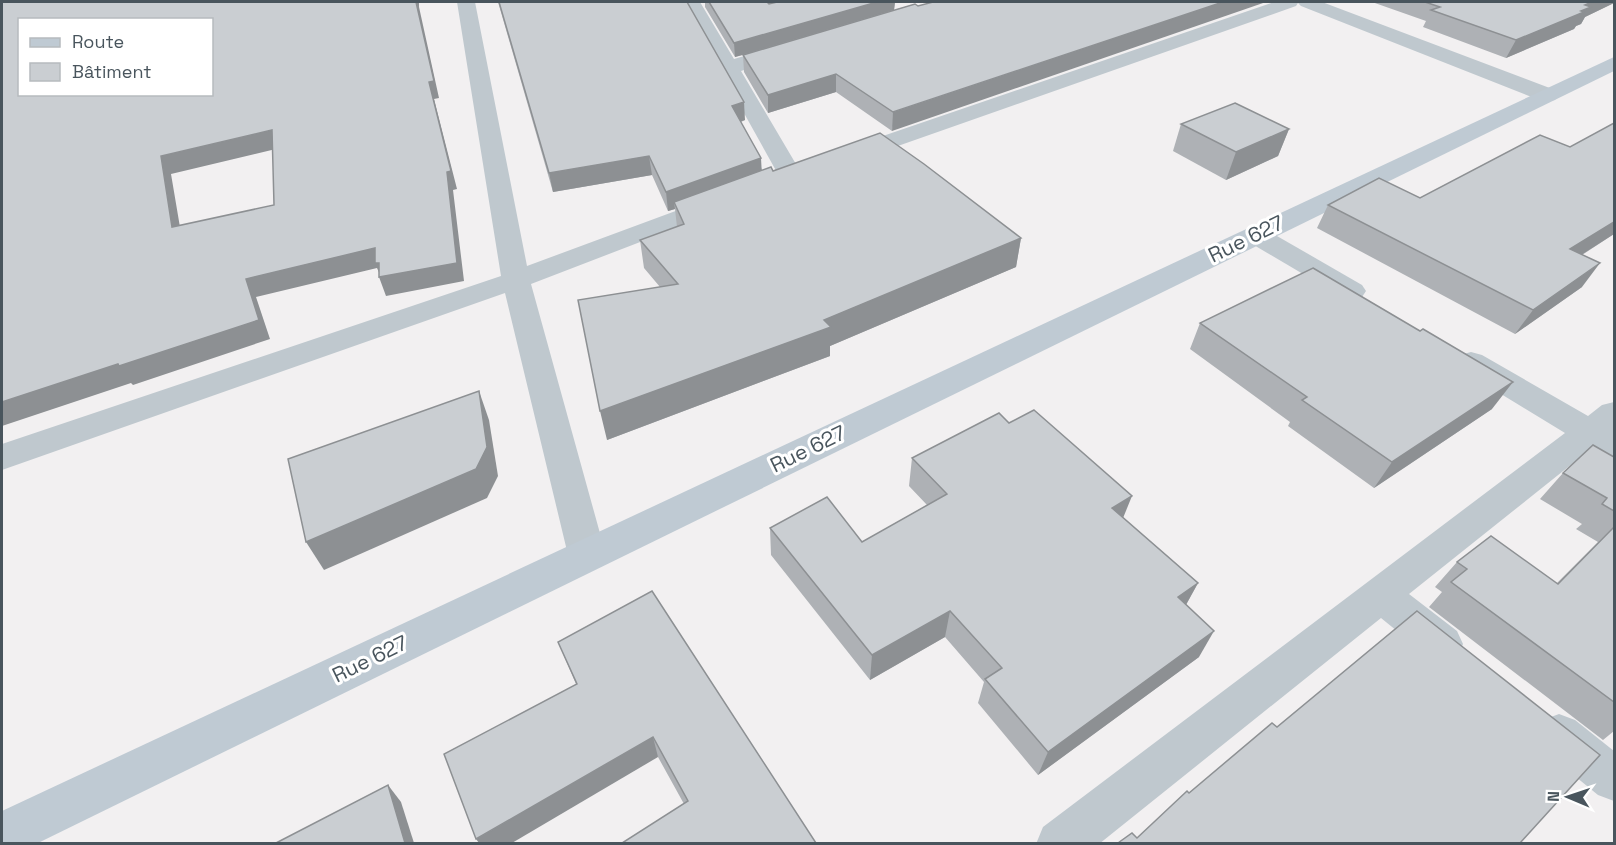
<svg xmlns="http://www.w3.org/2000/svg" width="1616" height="845" font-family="'Space Grotesk',sans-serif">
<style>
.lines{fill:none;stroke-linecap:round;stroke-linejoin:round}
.street{fill:#bfc8ce;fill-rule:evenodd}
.secondary{fill:#bfcad3;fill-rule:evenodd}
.wall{fill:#aeb1b5}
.shaded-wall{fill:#8d9093}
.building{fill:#caced2;stroke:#8d9093;stroke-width:1.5;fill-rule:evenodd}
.labels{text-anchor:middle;stroke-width:6;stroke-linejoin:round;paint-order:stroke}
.street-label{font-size:21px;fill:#49555d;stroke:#fff}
</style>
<rect width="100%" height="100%" fill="#f2f0f1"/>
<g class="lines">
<g class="street">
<polygon points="457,2 475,2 527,266 708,199 717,196 726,199 730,204 726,209 531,284 606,555 600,566 587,570 574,566 568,555 505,293 2,470 2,444 501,276"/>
<polygon points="682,2 700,2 734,59 786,44 793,46 796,50 793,54 741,71 803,176 800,181 791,183 782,181 779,176"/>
<polygon points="1274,2 1322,2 1555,90 1558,95 1555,100 1547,101 1539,100 1301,6 1298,3 1296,6 858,160 850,162 842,160 838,155 842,150"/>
<polygon points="1256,227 1265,229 1362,285 1366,291 1362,297 1352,300 1342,297 1247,241 1243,235 1247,229"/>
<polygon points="1471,352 1482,355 1588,416 1602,405 1614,402 1614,458 1592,448 1409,594 1457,631 1463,644 1457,657 1443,662 1429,657 1381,618 1099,844 1036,844 1043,827 1565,433 1460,369 1456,362 1460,355"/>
<polygon points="1559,714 1575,720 1614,751 1614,801 1598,795 1543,750 1537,735 1543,720"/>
</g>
<polygon class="secondary" points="1614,57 1614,71 36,844 2,844 2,811"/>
</g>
<g class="wall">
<polygon points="498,2 687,2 745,120 741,122 762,170 773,171 1021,238 1016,267 830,346 830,356 607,440 660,287 644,268 640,240 677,227 675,209 668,211 652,175 553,192"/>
<polygon points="705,2 767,2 769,4 777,2 895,2 894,10 915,4 892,131 836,92 768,113 744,72 743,55 735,57 705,7"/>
<polygon points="1372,2 1614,2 1614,3 1585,17 1581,24 1576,26 1574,29 1506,58 1423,27 1426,21"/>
<polygon points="1614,123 1614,234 1582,255 1582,287 1515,334 1317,228 1328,205 1420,198 1570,147"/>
<polygon points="1181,124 1289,129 1278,156 1226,180 1173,151"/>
<polygon points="1200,323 1492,409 1374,488 1288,426 1290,422 1190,349"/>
<polygon points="1009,423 1123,518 1198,583 1186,605 1199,657 1038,775 978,703 984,682 945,637 870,680 771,555 770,528 862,542 927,505 909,486 912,458"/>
<polygon points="1614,457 1614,731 1603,740 1429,607 1442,592 1435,587 1457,562 1557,583 1598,542 1576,529 1582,524 1540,499 1563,473"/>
<polygon points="558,642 816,843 684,804 658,757 576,684"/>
</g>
<g class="shaded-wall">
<polygon points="416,2 419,2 419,7 439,98 434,99 457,189 453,190 464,281 386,296 379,277 381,277 377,268 256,297 270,339 133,385 131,383 2,426 2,402 246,279 429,82"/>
<polygon points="877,2 895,2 894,10 735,57 734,43"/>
<polygon points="1223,2 1266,2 892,131 893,112"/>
<polygon points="1592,2 1614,2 1614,3 1585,17 1581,24 1576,26 1574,29 1506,58 1516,40"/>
<polygon points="836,74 836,92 768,113 768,95"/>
<polygon points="744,102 745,120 733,124 732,106"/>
<polygon points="1289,129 1278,156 1226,180 1236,152"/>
<polygon points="272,130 280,148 171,174 183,245 172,227 161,156"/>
<polygon points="649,156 652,175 553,192 549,173"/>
<polygon points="761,158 762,176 674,202 675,209 668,211 666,192"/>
<polygon points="1614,222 1614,234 1553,273 1570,249"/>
<polygon points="1021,238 1016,267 830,346 830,356 607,440 600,411"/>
<polygon points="1600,263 1582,287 1515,334 1533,310"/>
<polygon points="1513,382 1492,409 1374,488 1392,462"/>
<polygon points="479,391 489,420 498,476 487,498 324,570 306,542"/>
<polygon points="1132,496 1121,523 1112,508"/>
<polygon points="1198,583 1183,610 1178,597"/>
<polygon points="950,611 945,637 870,680 872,655"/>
<polygon points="1214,631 1199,657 1038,775 1048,752"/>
<polygon points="653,737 658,757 512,843 479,843 476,839"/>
<polygon points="388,785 401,802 414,843 405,843"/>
</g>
<g class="building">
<path d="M2,2H416L434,81L429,82L451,171L447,172L457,263L379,277V263H375V248L246,279L259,320L119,366L118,364L2,402ZM20,20H212V94H20ZM272,130L274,205L172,227L161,156Z"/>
<polygon points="499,2 687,2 744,102 732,106 761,158 666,192 649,156 549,173"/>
<polygon points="709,2 767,2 769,4 777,2 877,2 734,43"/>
<polygon points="933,2 1223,2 893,112 836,74 768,95 743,55 915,4 918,6"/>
<polygon points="1425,2 1592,2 1585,5 1591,7 1581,11 1584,12 1516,40 1431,10 1440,7"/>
<polygon points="1235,103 1289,129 1236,152 1181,124"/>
<polygon points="1614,123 1614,222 1570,249 1600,263 1533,310 1328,205 1379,178 1420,198 1540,135 1570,147"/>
<polygon points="880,133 924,164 1021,238 824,320 831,327 600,411 578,300 678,284 640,240 684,224 674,202 771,167 773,171"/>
<polygon points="1313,268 1420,331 1423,329 1513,382 1392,462 1302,400 1307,397 1200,323"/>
<polygon points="479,391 487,447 476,469 306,542 288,459"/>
<polygon points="1034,410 1132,496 1112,508 1198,583 1178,597 1214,631 1048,752 985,679 1002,668 950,611 872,655 770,528 827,497 862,542 947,494 912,458 999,413 1009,423"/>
<polygon points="1593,445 1614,457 1614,511 1602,504 1607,498 1563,473"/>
<polygon points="1614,527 1614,702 1451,582 1467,569 1457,562 1491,536 1558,584"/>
<polygon points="652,591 816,843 622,843 688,801 653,737 476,839 444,754 577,684 558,642"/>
<polygon points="1417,611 1600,755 1520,843 1118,843 1132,833 1137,838 1187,791 1189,793 1272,723 1277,727"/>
<polygon points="388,785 405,843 276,843"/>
</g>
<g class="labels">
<g class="street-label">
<text transform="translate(1246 239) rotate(-26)" y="7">Rue 627</text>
<text transform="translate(808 449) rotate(-26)" y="7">Rue 627</text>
<text transform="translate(370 659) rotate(-26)" y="7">Rue 627</text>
</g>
</g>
<rect width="1616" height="845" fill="none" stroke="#49555d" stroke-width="6"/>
<rect x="18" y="18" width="195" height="78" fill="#ffffff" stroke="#b6bbbe" stroke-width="1.5"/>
<rect x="30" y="38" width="30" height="9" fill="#bfcad3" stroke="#b6bbbe" stroke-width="1.5"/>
<text x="72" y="48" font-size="18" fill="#49555d">Route</text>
<rect x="30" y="63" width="30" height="18" fill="#caced2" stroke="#b6bbbe" stroke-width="1.5"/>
<text x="72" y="78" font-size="18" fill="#49555d">Bâtiment</text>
<g transform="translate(1568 797) rotate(272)" stroke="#ffffff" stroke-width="4.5" paint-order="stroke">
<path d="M0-4.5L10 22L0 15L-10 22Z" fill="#49555d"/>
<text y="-9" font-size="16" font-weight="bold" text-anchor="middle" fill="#49555d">N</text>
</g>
</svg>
